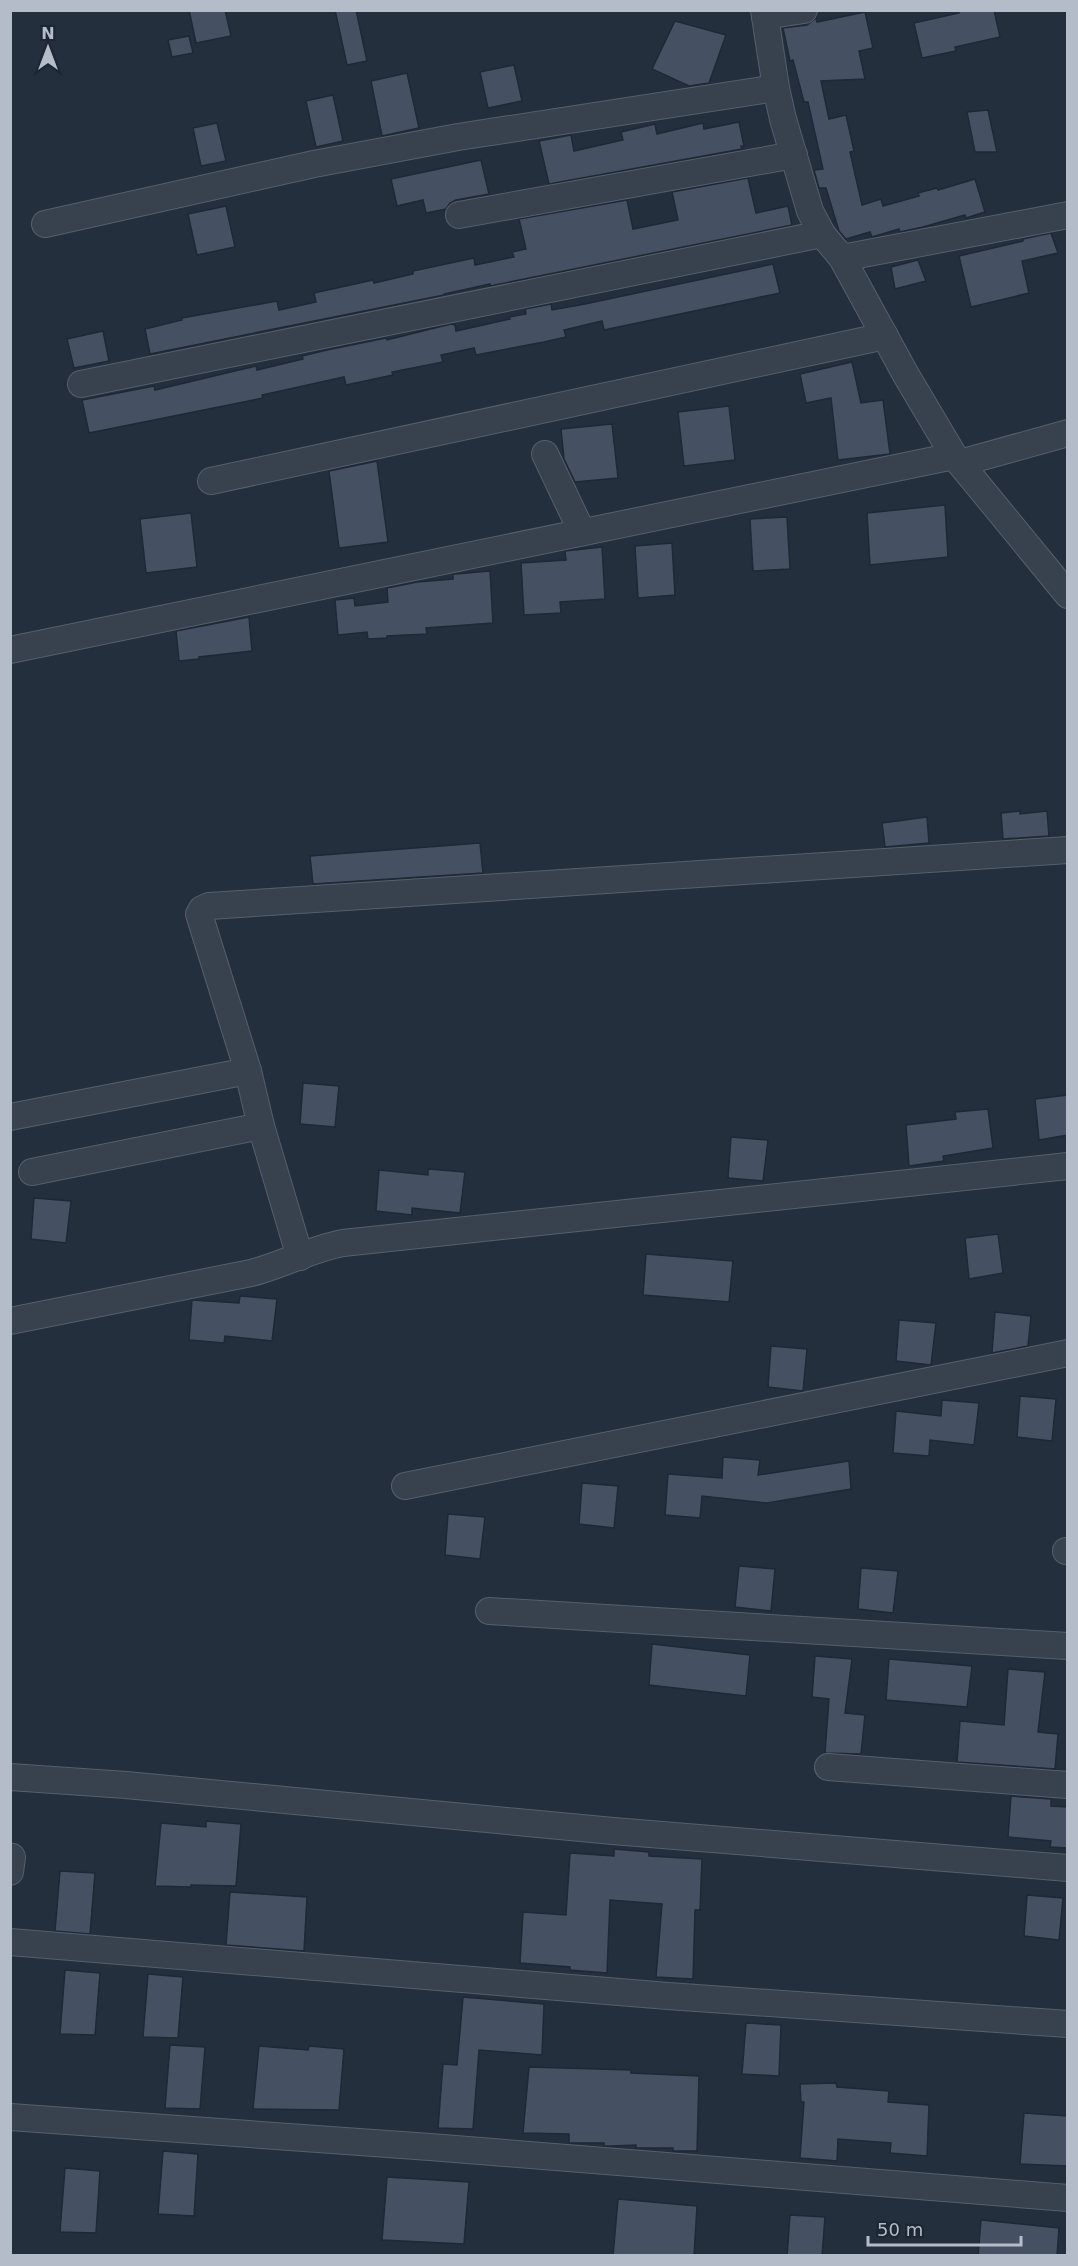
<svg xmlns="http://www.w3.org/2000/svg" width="1078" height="2266" font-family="'DejaVu Sans',sans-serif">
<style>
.building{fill:#455162;stroke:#1f2835;stroke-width:1.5}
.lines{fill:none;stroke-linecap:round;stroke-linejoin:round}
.minor-casing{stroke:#565f6c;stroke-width:28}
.minor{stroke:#38414e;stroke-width:26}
</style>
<rect width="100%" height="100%" fill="#242f3e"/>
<g class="building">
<polygon points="189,10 225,10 231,36 196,43"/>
<polygon points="335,10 356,10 367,61 347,65"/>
<polygon points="959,10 994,10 1000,37 955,47 956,51 922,58 914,23 959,13"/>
<polygon points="865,12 873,48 859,51 865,79 821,81 829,119 846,115 854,151 850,152 862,205 881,199 883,206 919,196 918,193 937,188 938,190 975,179 985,212 966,218 965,215 923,227 900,232 899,229 872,237 870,232 846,239 839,231 826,188 819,188 814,170 823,169 808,102 804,102 793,60 790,61 783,28 807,25 816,18 817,22"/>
<polygon points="675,21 726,35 709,83 689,86 652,69"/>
<polygon points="189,36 193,53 172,57 168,40"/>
<polygon points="514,65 522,101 488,108 480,72"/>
<polygon points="407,73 419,128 382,136 371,81"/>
<polygon points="333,95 343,141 316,147 306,101"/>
<polygon points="988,110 997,152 975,152 967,112"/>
<polygon points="739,122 744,146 741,146 742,149 549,184 539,141 571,135 574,151 623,140 621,132 655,124 657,134 703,123 704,129"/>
<polygon points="217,123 226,161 201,166 193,128"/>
<polygon points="481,160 489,194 456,200 450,203 446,209 426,213 423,200 397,206 391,179"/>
<polygon points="748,178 756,213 788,206 792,225 490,286 490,284 444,294 444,295 150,354 145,329 182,320 182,318 277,301 279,310 316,302 314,293 373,280 374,283 413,274 413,271 474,258 475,265 514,257 512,252 526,249 519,219 627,200 633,229 678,220 672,192"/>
<polygon points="226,206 235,247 197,255 188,214"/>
<polygon points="1051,233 1058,253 1022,261 1029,293 971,307 959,256 1023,241 1023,239"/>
<polygon points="918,260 926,281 895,289 891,267"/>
<polygon points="773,264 780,293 604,330 602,321 564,330 566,337 544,342 476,355 474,348 441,355 443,362 392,372 393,375 346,385 344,377 262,395 263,398 89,433 82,400 154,386 155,390 256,366 257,370 303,359 302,356 327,350 386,338 387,340 451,324 455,325 456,331 510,319 509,317 526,314 525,309 551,304 552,310 585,304"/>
<polygon points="103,331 109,361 74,368 67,339"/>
<polygon points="852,362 861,403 883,400 890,454 838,460 831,398 806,403 800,374"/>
<polygon points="729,406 735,460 684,466 678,412"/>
<polygon points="612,424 618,478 575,482 564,459 561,429"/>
<polygon points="377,461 388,542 339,548 329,471"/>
<polygon points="945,505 948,557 870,565 867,513"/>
<polygon points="191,513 197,567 146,573 140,519"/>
<polygon points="787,517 790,569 753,571 750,519"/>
<polygon points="672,543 675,595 638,598 635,546"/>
<polygon points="602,547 605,599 560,602 561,613 524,615 521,563 566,560 565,551"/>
<polygon points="490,571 493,623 426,628 427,634 387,636 387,638 368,639 367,632 338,635 335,600 354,598 355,606 388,602 387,588 417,582 453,579 453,574 456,574"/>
<polygon points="249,617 252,651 199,657 199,659 179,661 176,631"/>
<polygon points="1020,811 1020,814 1047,811 1049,836 1003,839 1001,813"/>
<polygon points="927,817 929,843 885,847 882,823"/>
<polygon points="480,843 483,873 313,884 310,856"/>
<polygon points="303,1083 339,1086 335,1127 300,1124"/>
<polygon points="1068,1095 1068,1135 1039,1140 1035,1099"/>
<polygon points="988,1109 993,1148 943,1156 944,1161 909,1166 906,1125 956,1119 955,1112"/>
<polygon points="731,1137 768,1140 763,1181 728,1178"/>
<polygon points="428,1169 465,1172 460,1213 412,1208 412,1215 376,1211 379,1170 428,1175"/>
<polygon points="34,1198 71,1201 66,1243 31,1239"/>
<polygon points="998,1234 1003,1273 969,1279 965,1238"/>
<polygon points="646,1254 733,1261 729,1302 643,1295"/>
<polygon points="240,1296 277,1299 272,1341 225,1336 224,1343 189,1340 192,1300 239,1303"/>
<polygon points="995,1312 1031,1316 1028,1346 992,1353"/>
<polygon points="899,1320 936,1323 931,1365 896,1361"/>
<polygon points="771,1346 807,1349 803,1391 768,1387"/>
<polygon points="1020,1396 1056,1399 1052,1441 1017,1437"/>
<polygon points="942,1400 979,1403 974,1445 930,1440 929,1456 893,1453 896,1411 941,1416"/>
<polygon points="723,1457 760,1460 758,1475 849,1461 851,1489 767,1503 702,1496 700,1518 665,1515 668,1474 722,1478"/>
<polygon points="582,1483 618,1486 614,1528 579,1524"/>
<polygon points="448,1514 485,1517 480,1559 445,1555"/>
<polygon points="739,1566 775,1569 771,1611 735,1607"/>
<polygon points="861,1568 898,1571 893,1613 858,1609"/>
<polygon points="652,1644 750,1655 746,1696 649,1685"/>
<polygon points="815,1656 852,1659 845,1713 865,1715 861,1754 825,1753 829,1699 812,1697"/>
<polygon points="889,1659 972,1666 967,1707 886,1700"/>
<polygon points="1008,1669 1045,1672 1038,1732 1058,1734 1055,1769 957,1762 960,1721 1004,1725"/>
<polygon points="1011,1796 1051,1799 1051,1806 1068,1807 1068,1848 1050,1847 1051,1841 1008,1837"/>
<polygon points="206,1821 241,1824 236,1886 191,1885 191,1887 155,1886 161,1823 206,1827"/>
<polygon points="614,1849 649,1852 649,1856 702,1859 700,1910 695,1910 693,1979 656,1977 662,1904 610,1900 607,1973 570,1970 570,1967 520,1963 523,1912 566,1915 570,1853 614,1856"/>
<polygon points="60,1871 95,1873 90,1934 55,1931"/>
<polygon points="230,1892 307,1897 304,1951 226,1945"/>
<polygon points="1027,1895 1063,1898 1059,1940 1024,1936"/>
<polygon points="65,1970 100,1973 95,2035 60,2034"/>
<polygon points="148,1974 183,1977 178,2038 143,2037"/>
<polygon points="463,1997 544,2004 542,2055 479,2050 473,2129 438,2128 443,2064 457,2065"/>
<polygon points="746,2023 781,2025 779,2076 742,2074"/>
<polygon points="170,2045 205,2047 200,2109 165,2108"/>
<polygon points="259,2046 308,2050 309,2046 344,2049 339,2110 253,2109"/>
<polygon points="529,2067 631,2070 631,2073 699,2076 697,2151 673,2151 673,2148 636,2148 636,2145 611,2146 604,2146 604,2143 569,2143 569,2134 523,2133"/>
<polygon points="836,2083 837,2087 889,2091 888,2102 929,2105 927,2156 890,2153 891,2143 838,2139 837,2161 800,2158 804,2102 801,2102 800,2084"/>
<polygon points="1024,2113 1068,2116 1068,2166 1020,2164"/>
<polygon points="163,2151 198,2154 194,2216 158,2214"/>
<polygon points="65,2168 100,2171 96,2233 60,2232"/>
<polygon points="387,2177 469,2182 464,2244 382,2240"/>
<polygon points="618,2199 697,2206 694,2256 613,2256"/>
<polygon points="790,2215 825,2217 822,2256 787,2256"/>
<polygon points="981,2220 1059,2228 1057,2256 978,2256"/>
</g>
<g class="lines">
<defs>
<g id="minor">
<polyline points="764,10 776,88 783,119 810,211 822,234 842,258 906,375 954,456 1068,595"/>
<polyline points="765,16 804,10"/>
<polyline points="459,215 794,155"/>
<polyline points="45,224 314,164 458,137 776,88"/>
<polyline points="842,258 1068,215"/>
<polyline points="81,384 822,234"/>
<polyline points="545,454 582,532"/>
<polyline points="960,463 1068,433"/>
<polyline points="211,481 885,336"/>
<polyline points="10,650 954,456"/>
<polyline points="10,1117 248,1071"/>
<polyline points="32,1172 261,1126"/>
<polyline points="300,1257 261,1126 248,1071 199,914 202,909 209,906 1068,850"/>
<path d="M10,1321L251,1273C282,1265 311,1249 343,1243L1068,1166"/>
<polyline points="405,1486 1068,1353"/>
<polyline points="1066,1551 1068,1551"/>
<polyline points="489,1611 1068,1646"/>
<polyline points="828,1767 1068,1785"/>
<polyline points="10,1777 126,1785 613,1831 1068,1868"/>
<polyline points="10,1872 12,1857"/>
<polyline points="10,1942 668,1996 1068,2024"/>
<polyline points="10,2117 430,2147 1068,2198"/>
</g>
</defs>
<use href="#minor" class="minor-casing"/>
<use href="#minor" class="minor"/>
</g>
<rect width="1078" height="2266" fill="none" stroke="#b4bcc9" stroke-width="24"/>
<g transform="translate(48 48)" stroke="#1d2633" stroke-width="4.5" paint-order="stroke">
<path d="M0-4.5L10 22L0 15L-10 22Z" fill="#b4bcc9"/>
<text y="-9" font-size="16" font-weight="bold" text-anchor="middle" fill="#b4bcc9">N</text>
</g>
<path d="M868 2236v9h153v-9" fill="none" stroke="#b4bcc9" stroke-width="3"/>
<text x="877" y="2236" font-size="18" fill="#b4bcc9" stroke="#1d2633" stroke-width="4.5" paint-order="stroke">50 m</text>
</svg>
